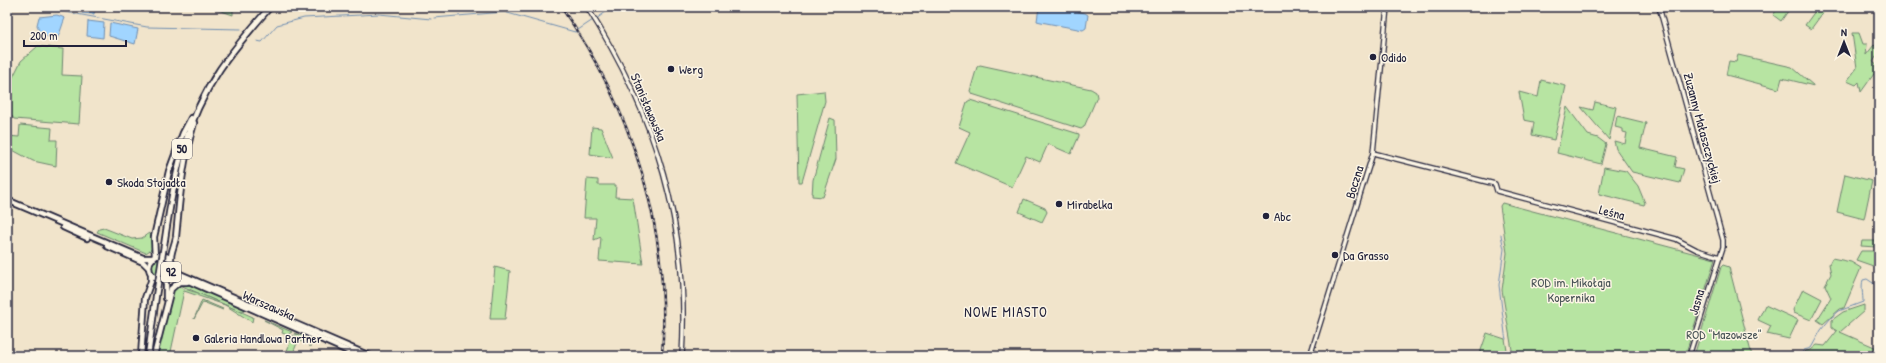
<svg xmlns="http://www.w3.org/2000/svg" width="1886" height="363" font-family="'Patrick Hand',sans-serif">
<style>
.green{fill:#b7e4a2;stroke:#6c836e}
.water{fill:#a1d5ff;stroke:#6e8db1}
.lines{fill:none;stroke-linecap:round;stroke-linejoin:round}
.stream{stroke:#6e8db1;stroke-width:1}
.minor-casing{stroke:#22223b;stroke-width:6}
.major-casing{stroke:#22223b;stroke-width:8}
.minor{stroke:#fcf5e5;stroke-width:3.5}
.major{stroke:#fcf5e5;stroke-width:4.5}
.rail-casing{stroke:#22223b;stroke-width:2.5}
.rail{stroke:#fcf5e5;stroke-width:1;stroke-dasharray:3;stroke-linecap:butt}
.major-bridge-casing{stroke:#22223b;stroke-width:8;stroke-linecap:butt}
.major-bridge{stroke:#fcf5e5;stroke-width:4.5}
.poi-dot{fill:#22223b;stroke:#fcf5e5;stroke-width:1.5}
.labels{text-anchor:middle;stroke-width:3;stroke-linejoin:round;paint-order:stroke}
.shield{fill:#fcf5e5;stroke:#63616e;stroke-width:1}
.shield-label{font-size:12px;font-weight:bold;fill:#22223b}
.poi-label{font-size:13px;fill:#22223b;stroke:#fcf5e5;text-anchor:start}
.street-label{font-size:13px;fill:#22223b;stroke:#fcf5e5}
.park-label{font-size:13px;fill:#475255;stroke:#fcf5e5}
.neighbourhood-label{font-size:14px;letter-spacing:1px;fill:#22223b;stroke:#fcf5e5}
</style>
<rect width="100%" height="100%" fill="#f1e4cb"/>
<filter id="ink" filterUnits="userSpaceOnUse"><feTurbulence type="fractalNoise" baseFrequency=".025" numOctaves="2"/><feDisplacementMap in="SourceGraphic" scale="8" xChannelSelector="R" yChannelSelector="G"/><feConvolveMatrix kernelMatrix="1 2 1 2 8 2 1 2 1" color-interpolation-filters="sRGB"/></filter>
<g filter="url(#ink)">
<g class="green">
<polygon points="210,7 233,7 233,15"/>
<polygon points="1779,7 1791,7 1781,21 1773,15"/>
<polygon points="1818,7 1827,7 1811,29 1805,25"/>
<polygon points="1852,33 1859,33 1863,44 1867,44 1866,55 1874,45 1879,49 1879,52 1873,62 1879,67 1861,92 1859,82 1856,85 1847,81 1857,68"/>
<polygon points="38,46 63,49 62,75 82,76 79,124 14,119 8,111 8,83 13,77 21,61"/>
<polygon points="1738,55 1792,67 1814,86 1782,78 1779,89 1726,75 1729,61 1736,62"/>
<polygon points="980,65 1091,89 1096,92 1097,97 1084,127 1081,129 972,94 970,91 977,67"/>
<polygon points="1541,80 1566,86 1554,140 1532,135 1534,122 1524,120 1519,92 1538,97"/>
<polygon points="824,91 825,101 802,182 799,182 797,94"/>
<polygon points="970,100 1079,134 1079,136 1071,154 1048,144 1040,162 1026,156 1012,187 956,163 970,132 959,127 967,102"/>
<polygon points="1595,102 1616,107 1609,140 1581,107 1593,110"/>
<polygon points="1567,107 1588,135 1598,138 1606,144 1601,164 1557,153"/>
<polygon points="1617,116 1646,123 1640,148 1677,157 1675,167 1684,169 1680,183 1632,172 1616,149 1614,141 1625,144 1627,133 1623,132 1623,129 1615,127"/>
<polygon points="830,118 835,120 836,159 823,197 812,196 813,180"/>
<polygon points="20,125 52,128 51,140 57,140 56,166 33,161 7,147 7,136 19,137"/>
<polygon points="592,127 601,128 613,158 590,154"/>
<polygon points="1604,167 1626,171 1638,186 1645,203 1644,205 1599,194"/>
<polygon points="1845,174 1872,181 1864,219 1837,212"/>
<polygon points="587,179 598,180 598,185 616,185 615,197 633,198 643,264 599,261 601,237 594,240 596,218 584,218"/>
<polygon points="1024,199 1045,208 1047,212 1042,222 1019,212"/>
<polygon points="1502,203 1715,259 1685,356 1513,356 1502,290 1507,253 1500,206"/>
<polygon points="104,228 132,239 142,238 149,233 152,236 153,248 146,253 97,232 99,229"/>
<polygon points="1862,241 1876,241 1876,247 1861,246"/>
<polygon points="1861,251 1879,251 1879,268 1856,260"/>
<polygon points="1832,258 1851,262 1861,268 1844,308 1840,309 1823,324 1817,320 1831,298 1825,285 1831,274 1829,264"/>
<circle cx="161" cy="267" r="9"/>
<polygon points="1723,265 1729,267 1752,356 1694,356 1721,267"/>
<polygon points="495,267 510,271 505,319 490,319"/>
<polygon points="187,283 245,308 244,311 237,310 180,285"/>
<polygon points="179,285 181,288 198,293 253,317 252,322 225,305 184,291 170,356 156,356 171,292"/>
<polygon points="1803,289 1822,299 1811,320 1794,313 1793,310"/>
<polygon points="202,300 223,309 223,310 203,302 194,319"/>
<polygon points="1765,305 1798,320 1789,339 1767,334 1771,326 1758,320"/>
<polygon points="1864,305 1864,311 1840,332 1879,349 1879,356 1801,356 1806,351 1811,350 1817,345 1825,346 1837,331 1832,328 1832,320 1843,312"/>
<polygon points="264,320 292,332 287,335 282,333 283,330"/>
<polygon points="294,333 309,339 310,347 309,344 300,341"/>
<polygon points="1487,333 1505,339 1508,356 1479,356"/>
<polygon points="293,335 298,338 299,343 297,343 292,356 285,356"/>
</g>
<g class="water">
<polygon points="80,7 95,7 94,14 82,13"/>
<polygon points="1039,7 1053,7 1085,13 1088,15 1086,28 1083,30 1041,22 1037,21"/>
<path d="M57,15L65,18C62,25 61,31 57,39L40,35L37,25L39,17Z"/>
<polygon points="88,21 104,23 103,38 87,36"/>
<polygon points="110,23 138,29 135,44 109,36"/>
</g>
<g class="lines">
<g class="stream">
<polyline points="49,7 66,12 147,27 241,29"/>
<polyline points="434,18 504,12 575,32 593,20"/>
<polyline points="596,19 613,7"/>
<polyline points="257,41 262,42 277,25 304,18 379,14 431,19"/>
<polyline points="1501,235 1504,249 1499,285 1505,334"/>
<polyline points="1505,335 1506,339"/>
<path d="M1799,356L1804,350L1811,348L1821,330L1830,319L1839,311L1863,302C1863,295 1861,286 1863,280L1867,279L1879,287"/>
</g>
<defs>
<g id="minor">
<path d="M587,7C656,115 690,227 682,356"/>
<polyline points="1659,7 1723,240 1723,247 1689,356"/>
<polyline points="1373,153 1495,184 1497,191 1676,239 1697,250 1720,257"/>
<polyline points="1310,356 1373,153 1387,7"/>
</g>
<g id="major">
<polyline points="7,200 143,258 154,258"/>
<polyline points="63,227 87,238"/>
<path d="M165,239C174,177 184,123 220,69C235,47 253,27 270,7"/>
<polyline points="107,246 143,262 149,268"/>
<circle cx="161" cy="267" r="12"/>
<polyline points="155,257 154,237 169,171 183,133 191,118"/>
<path d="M171,261C170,252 175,245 176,237C180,195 182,164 194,123"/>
<polyline points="173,266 180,274 370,356"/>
<polyline points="169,276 184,279 359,356"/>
<polyline points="166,278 166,298"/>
<polyline points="141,356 145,298 151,281 151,275"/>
<polyline points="148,356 156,296"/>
<polyline points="154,356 171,289 179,282 187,282"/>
</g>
</defs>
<use href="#minor" class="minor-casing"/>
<use href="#major" class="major-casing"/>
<use href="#minor" class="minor"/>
<use href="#major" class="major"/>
<defs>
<path id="rail" d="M561,7C633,109 671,231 662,356"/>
</defs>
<use href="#rail" class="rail-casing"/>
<use href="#rail" class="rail"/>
<defs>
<polyline id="major-bridge" points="156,296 165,239"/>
</defs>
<use href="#major-bridge" class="major-bridge-casing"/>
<use href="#major-bridge" class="major-bridge"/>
</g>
</g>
<g class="poi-dot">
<circle cx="1373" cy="57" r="4"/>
<circle cx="671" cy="69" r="4"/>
<circle cx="109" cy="182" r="4"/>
<circle cx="1059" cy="204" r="4"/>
<circle cx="1266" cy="216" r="4"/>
<circle cx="1335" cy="255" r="4"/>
<circle cx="196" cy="338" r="4"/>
</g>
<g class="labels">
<g class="shield">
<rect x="172" y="139" width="20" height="20" rx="3"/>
<rect x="161" y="262" width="20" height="20" rx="3"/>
</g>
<g class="shield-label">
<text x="182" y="153">50</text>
<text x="171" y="276">92</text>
</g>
<g class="poi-label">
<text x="1381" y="62">Odido</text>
<text x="679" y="74">Werg</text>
<text x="117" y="187">Skoda Stojadła</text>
<text x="1067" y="209">Mirabelka</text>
<text x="1274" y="221">Abc</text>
<text x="1343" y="260">Da Grasso</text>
<text x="204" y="343">Galeria Handlowa Partner</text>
</g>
<g class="street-label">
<text transform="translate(649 107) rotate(67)" y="5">Stanisławowska</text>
<text transform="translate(1703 128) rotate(75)" y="5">Zuzanny Małaszczyckiej</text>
<text transform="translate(1354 182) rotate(-73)" y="5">Boczna</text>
<text transform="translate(1612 212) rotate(15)" y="5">Leśna</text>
<text transform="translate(1696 302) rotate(-73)" y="5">Jasna</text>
<text transform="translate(269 305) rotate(24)" y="5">Warszawska</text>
</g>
<g class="park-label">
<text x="1571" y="287">ROD im. Mikołaja<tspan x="1571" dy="15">Kopernika</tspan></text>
<text x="1724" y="339">ROD "Mazowsze"</text>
</g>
<g class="neighbourhood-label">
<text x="1006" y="317">NOWE MIASTO</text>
</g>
</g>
<rect width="1886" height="363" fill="none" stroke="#fcf5e5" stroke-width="24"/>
<rect x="12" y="12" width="1862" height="339" fill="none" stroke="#22223b" stroke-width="1.5" filter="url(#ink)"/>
<g transform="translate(1844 42)" stroke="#fcf5e5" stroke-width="3" paint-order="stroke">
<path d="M0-3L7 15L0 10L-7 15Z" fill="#22223b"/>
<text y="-6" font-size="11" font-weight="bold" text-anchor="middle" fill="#22223b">N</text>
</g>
<path d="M24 40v6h102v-6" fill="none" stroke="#22223b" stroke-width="2"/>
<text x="30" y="40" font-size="12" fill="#22223b" stroke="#fcf5e5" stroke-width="3" paint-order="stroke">200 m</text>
</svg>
